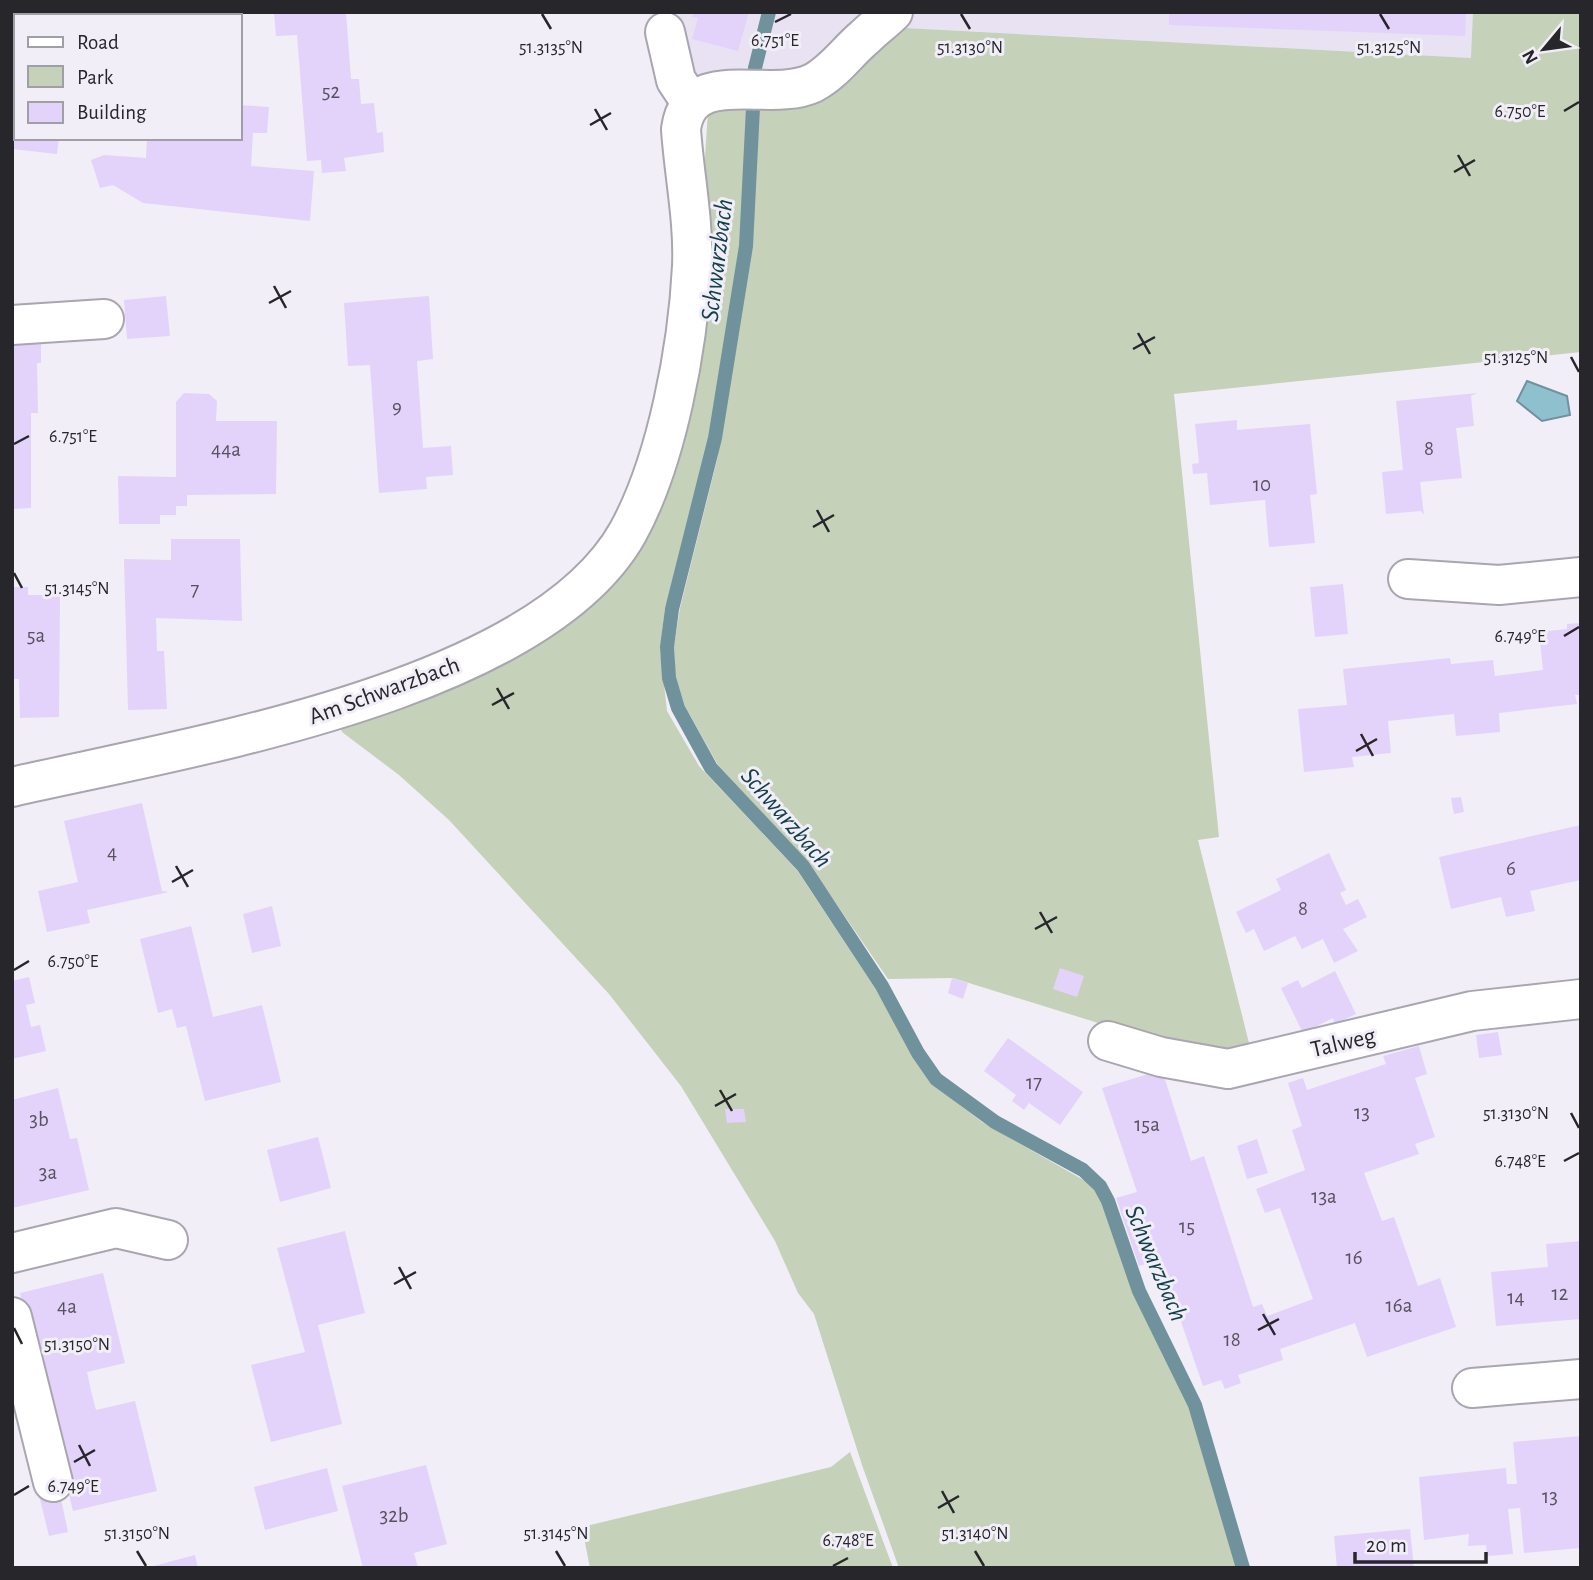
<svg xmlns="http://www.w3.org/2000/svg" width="1593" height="1580" font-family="'Alegreya Sans',sans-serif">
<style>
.built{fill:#e8e2f3}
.green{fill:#c5d1b9}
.water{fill:#8ec0cd;stroke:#6f929c;stroke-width:2}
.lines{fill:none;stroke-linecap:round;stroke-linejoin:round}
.stream{stroke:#6f929c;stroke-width:14}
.building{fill:#e3d3fa}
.minor-casing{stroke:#a9a6af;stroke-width:42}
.minor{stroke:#fff;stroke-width:38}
.ticks{fill:none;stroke:#27262a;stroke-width:2.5}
.labels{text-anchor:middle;stroke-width:6;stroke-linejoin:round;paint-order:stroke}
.number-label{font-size:21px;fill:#56515e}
.street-label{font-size:24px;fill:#27262a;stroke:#f1eef8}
.water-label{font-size:26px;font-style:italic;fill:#13414b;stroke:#f1eef8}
.ticks-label{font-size:18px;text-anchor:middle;fill:#27262a;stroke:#f1eef8;stroke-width:6;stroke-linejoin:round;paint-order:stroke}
</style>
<rect width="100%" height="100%" fill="#f1eef8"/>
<polygon class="built" points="649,12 1473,12 1472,58 905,28 797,86 659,80 655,30"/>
<g class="green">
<path d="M1473,12H1581V352L1174,394L1219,837L1198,840L1251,1051L1221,1061L953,978L888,979L809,864L718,765L685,706L675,676L674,646L680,608L719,452L665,608L660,649L667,711L699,766L797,870L877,991L931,1083L982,1122L1094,1186L1105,1203L1136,1293L1191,1406L1237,1568H899L862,1465L814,1314L798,1293L775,1241L681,1086L609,994L449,820L399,775L342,732L337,714L577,613L690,387L708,111C798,107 834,78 905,28L1471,58Z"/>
<polygon points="850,1452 893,1568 590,1568 582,1527 831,1467"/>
</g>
<polygon class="water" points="1527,381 1567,396 1570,415 1542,421 1517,401"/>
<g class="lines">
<polyline class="stream" points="769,12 755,68 746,246 715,438 672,609 667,647 669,678 678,708 711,768 803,866 882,986 918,1053 936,1079 995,1122 1083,1170 1100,1186 1108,1201 1139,1291 1195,1405 1243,1568"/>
</g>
<g class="building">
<polygon points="12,12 62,12 64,16 16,16 16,138 59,138 57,154 12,149"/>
<polygon points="274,12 346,12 351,79 359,79 361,104 374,103 377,133 383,132 384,152 344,158 346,171 322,173 321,160 307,161 297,35 276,36"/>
<polygon points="694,12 749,12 738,51 692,39 698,18 692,17"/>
<polygon points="1169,12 1466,12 1465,36 1169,25"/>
<polygon points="240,105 269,107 267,133 253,133 251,166 314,171 310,221 143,203 113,185 100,188 91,160 104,155 146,158 147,138 240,138"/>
<polygon points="166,296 170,336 127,339 124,300"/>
<polygon points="429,296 433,359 417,361 423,448 451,446 453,475 426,477 427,489 379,493 370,365 348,366 344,303"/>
<polygon points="12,337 41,337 41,363 37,363 38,413 31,413 31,508 12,509"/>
<polygon points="184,393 209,394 217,401 216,421 277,421 276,494 187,495 187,506 176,506 176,515 160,515 160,524 119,524 118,476 176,477 176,402"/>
<polygon points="1477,393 1471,396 1474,426 1456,428 1462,478 1420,482 1424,515 1421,511 1386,514 1382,472 1403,470 1396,401"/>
<polygon points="1237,420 1237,430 1310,424 1317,494 1310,495 1315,543 1269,547 1265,500 1210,505 1207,473 1193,474 1192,464 1199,463 1195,424"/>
<polygon points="171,539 240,539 242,621 156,618 157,651 164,651 167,709 128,710 124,559 171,560"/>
<polygon points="1343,584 1348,634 1315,637 1310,587"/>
<polygon points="12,587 28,587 28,595 60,595 59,717 20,718 19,679 12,679"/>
<polygon points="1581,623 1581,695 1575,695 1577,704 1499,713 1500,732 1456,736 1454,714 1388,721 1391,753 1352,757 1354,767 1304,772 1298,709 1347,705 1343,669 1450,658 1451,664 1493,660 1495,676 1543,670 1539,632 1567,629 1567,624"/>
<polygon points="1461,797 1464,812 1454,814 1451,798"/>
<polygon points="142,803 162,891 169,892 87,910 90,923 47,932 38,891 78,882 64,821"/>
<polygon points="1581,825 1581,880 1530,891 1535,911 1506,917 1501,897 1451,909 1439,857"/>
<polygon points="1329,853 1346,890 1340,893 1346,905 1358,899 1367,917 1343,929 1358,951 1334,963 1323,939 1302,949 1295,936 1264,951 1254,929 1246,933 1236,912 1281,890 1276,879"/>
<polygon points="272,906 281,946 252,953 243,914"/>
<polygon points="191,926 213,1017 262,1005 281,1082 205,1101 186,1026 177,1028 172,1009 158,1013 140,939"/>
<polygon points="1060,968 1084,976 1077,997 1053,989"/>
<polygon points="1335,971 1356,1014 1335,1024 1333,1018 1303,1033 1281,988 1298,980 1302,988"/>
<polygon points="29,977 35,1003 26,1005 31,1027 40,1025 46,1051 12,1059 12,981"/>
<polygon points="952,978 968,983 963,999 948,993"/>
<polygon points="1498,1032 1502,1055 1479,1058 1476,1035"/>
<polygon points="1008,1038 1083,1092 1060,1125 1029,1103 1024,1110 1012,1101 1016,1095 984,1071"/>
<polygon points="1419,1046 1427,1074 1415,1078 1435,1137 1415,1144 1419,1154 1364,1173 1382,1221 1394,1217 1418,1286 1440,1278 1456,1327 1367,1357 1355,1323 1280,1349 1283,1360 1238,1375 1241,1383 1225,1389 1221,1380 1203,1386 1160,1260 1139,1266 1116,1198 1137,1192 1102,1088 1162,1070 1191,1161 1204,1156 1253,1307 1262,1304 1267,1316 1313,1299 1280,1208 1265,1213 1256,1189 1305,1170 1292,1130 1302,1126 1288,1083 1303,1078 1307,1090 1386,1064 1383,1056"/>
<polygon points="58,1088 70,1139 77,1138 89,1190 12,1208 12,1100"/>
<polygon points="725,1109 744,1109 746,1122 727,1123"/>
<polygon points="318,1137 331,1188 280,1202 267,1150"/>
<polygon points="1257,1139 1268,1173 1247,1179 1237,1146"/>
<polygon points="345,1231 365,1313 318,1325 342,1424 271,1442 251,1365 305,1352 277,1248"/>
<polygon points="1581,1241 1581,1319 1496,1326 1491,1272 1548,1267 1546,1244"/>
<polygon points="103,1273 125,1363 87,1372 91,1391 96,1410 135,1401 157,1491 73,1511 51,1422 58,1420 49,1382 42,1383 20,1293"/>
<polygon points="1581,1436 1581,1548 1524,1553 1520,1508 1508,1509 1513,1554 1487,1556 1486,1545 1468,1546 1469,1534 1424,1540 1419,1477 1506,1468 1507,1484 1517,1484 1513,1442"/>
<polygon points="426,1465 447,1544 414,1553 418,1568 363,1568 342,1486"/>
<polygon points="327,1468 338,1511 265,1530 254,1487"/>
<polygon points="60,1494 68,1532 49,1536 40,1499"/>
<polygon points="1410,1529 1414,1568 1337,1568 1334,1536"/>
<polygon points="195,1555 198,1568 150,1568 150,1567"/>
</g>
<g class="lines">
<defs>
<g id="minor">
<polyline points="665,32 676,80 690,101"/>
<polyline points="12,325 104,319"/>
<polyline points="1408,579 1499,585 1581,577"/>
<path d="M12,787C181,748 538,693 628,532C667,461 688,347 692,266C694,221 684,174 681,129C690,64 769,104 813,83C834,72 847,52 865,37C874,28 884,21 893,12"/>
<polyline points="1108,1041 1161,1057 1228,1069 1472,1011 1581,999"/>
<polyline points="12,1253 116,1228 168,1240"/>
<polyline points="12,1317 53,1482"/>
<polyline points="1472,1388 1581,1379"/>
</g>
</defs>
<use href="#minor" class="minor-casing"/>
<use href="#minor" class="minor"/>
</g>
<path class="ticks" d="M542,14L551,29M961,14L970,29M1380,14L1389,29M775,22L791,14M595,109L607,130M1564,111L1579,102M590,125L611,113M1458,155L1470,176M1454,172L1475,160M274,286L286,308M269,303L291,291M1138,333L1150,354M1133,349L1155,337M1571,357L1579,372M14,444L29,436M817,510L829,532M813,527L834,515M14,573L22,588M1564,636L1579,627M497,688L509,709M492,705L514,693M1361,734L1373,756M1356,751L1377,739M176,866L188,887M172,882L193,870M1040,912L1052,933M1035,929L1057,917M14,970L29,961M720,1090L732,1111M715,1106L736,1094M1571,1113L1579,1128M1564,1161L1579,1153M399,1267L411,1289M394,1284L416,1272M1263,1314L1275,1335M14,1328L22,1344M1258,1330L1279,1319M79,1445L90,1466M74,1462L95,1450M942,1491L954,1513M14,1495L29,1486M938,1508L959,1496M137,1551L146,1566M556,1551L565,1566M975,1551L984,1566M833,1566L848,1558"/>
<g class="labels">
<g class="number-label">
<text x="331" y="98">52</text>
<text x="397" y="413">9</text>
<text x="1429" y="455">8</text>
<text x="226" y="456">44a</text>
<text x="1262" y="491">10</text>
<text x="195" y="596">7</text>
<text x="36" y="642">5a</text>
<text x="112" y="859">4</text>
<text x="1511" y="875">6</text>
<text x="1303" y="915">8</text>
<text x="1034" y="1089">17</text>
<text x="1362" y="1119">13</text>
<text x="39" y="1126">3b</text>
<text x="1147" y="1131">15a</text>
<text x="48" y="1179">3a</text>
<text x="1324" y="1203">13a</text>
<text x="1187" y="1233">15</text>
<text x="1354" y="1264">16</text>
<text x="1560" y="1300">12</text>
<text x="1516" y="1304">14</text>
<text x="1399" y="1312">16a</text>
<text x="67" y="1313">4a</text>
<text x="1232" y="1346">18</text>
<text x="1550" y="1503">13</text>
<text x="394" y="1522">32b</text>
</g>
<g class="street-label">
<text transform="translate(384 690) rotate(-20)" y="8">Am Schwarzbach</text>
<text transform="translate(1343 1042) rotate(-13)" y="8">Talweg</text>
</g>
<g class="water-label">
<text transform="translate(716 260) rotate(-83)" y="9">Schwarzbach</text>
<text transform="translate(787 817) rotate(49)" y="9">Schwarzbach</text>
<text transform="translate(1157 1263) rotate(67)" y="9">Schwarzbach</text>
</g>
</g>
<g class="ticks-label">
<text x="775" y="46">6.751°E</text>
<text x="551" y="53">51.3135°N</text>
<text x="970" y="53">51.3130°N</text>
<text x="1389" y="53">51.3125°N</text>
<text x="1520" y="117">6.750°E</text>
<text x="1516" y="363">51.3125°N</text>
<text x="73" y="442">6.751°E</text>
<text x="77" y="594">51.3145°N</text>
<text x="1520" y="642">6.749°E</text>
<text x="73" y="967">6.750°E</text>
<text x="1516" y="1119">51.3130°N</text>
<text x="1520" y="1167">6.748°E</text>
<text x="77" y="1350">51.3150°N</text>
<text x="73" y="1492">6.749°E</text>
<text x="137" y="1539">51.3150°N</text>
<text x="556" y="1539">51.3145°N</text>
<text x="975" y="1539">51.3140°N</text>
<text x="848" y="1546">6.748°E</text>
</g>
<rect width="1593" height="1580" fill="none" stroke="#27262a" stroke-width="28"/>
<rect x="14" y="14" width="228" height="126" fill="#f1eef8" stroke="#a09ea6" stroke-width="2"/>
<rect x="28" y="37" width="35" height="10" fill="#ffffff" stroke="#a09ea6" stroke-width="2"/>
<text x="77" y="49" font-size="21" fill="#27262a">Road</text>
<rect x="28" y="66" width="35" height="21" fill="#c5d1b9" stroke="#a09ea6" stroke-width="2"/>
<text x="77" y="84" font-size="21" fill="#27262a">Park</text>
<rect x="28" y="102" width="35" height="21" fill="#e3d3fa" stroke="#a09ea6" stroke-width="2"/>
<text x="77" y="119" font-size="21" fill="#27262a">Building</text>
<g transform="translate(1544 49) rotate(241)" stroke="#f1eef8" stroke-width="5" paint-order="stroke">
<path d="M0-5L12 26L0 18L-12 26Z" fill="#27262a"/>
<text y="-10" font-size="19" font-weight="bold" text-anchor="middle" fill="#27262a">N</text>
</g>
<path d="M1355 1552v10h131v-10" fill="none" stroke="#27262a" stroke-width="3.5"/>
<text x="1366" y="1552" font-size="21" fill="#27262a" stroke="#f1eef8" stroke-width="5" paint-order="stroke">20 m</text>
</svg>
